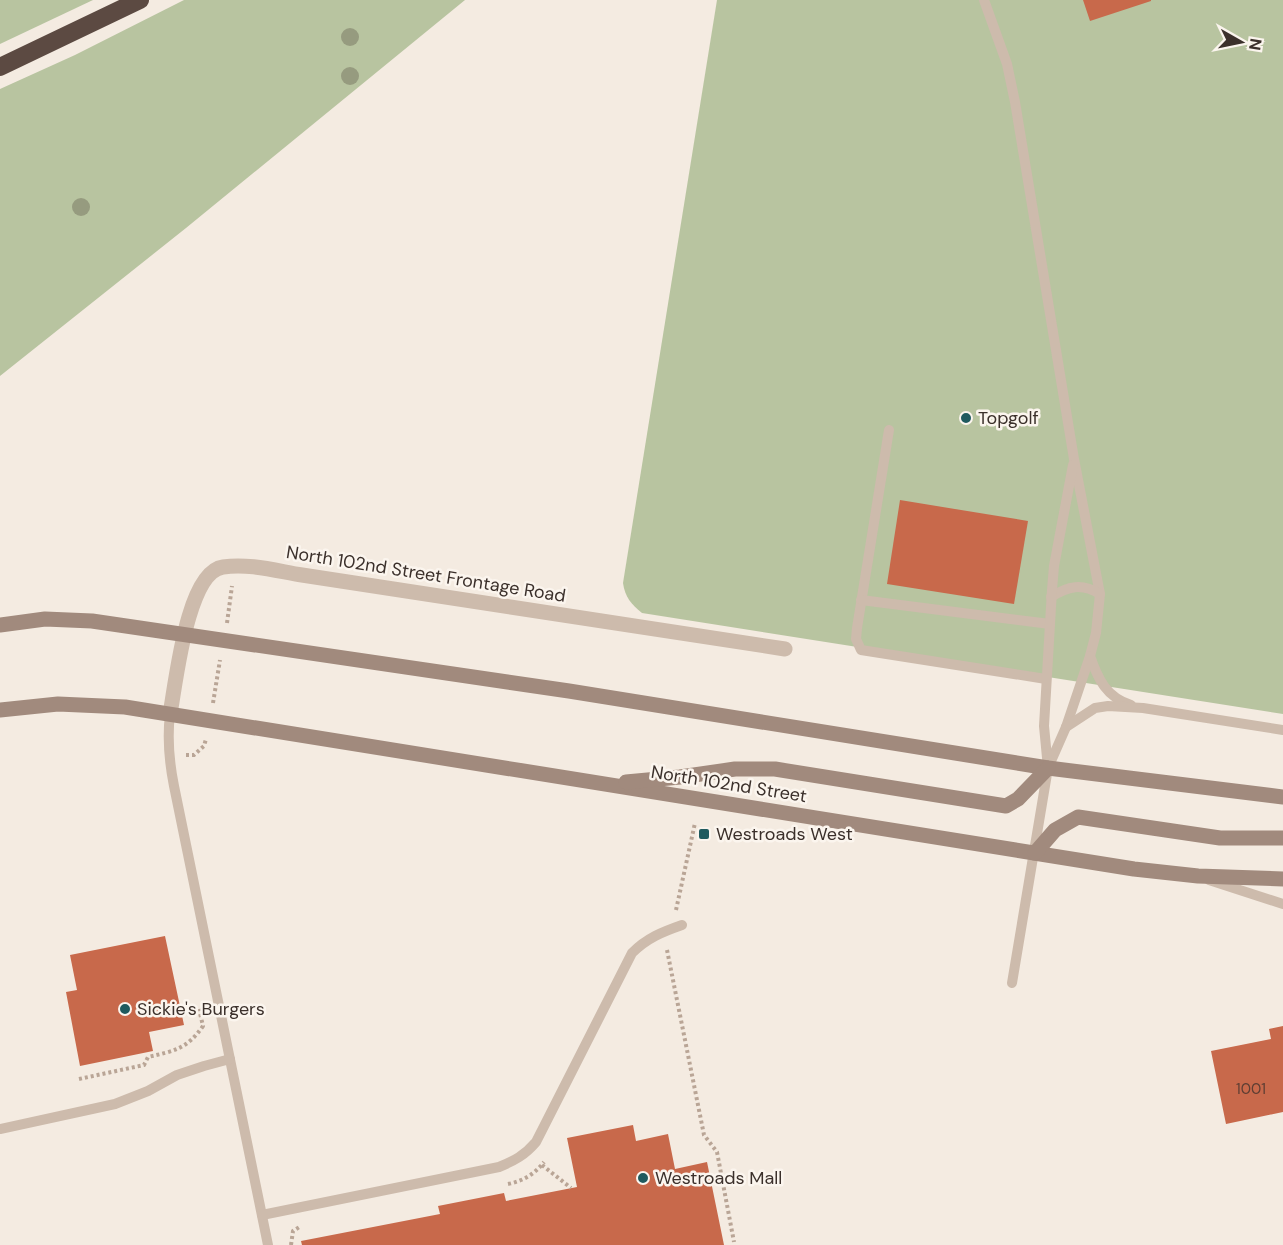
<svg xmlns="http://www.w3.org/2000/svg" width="1283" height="1245" font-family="'DM Sans',sans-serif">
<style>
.green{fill:#b8c4a0}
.building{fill:#c8694b}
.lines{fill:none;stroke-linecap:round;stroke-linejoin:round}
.path{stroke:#b9a596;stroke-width:4;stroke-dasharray:3 3;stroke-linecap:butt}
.service{stroke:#cdbbac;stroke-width:10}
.minor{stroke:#cdbbac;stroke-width:15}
.secondary{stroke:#a18a7d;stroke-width:15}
.motorway{stroke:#5c4a42;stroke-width:18}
.tree{fill:#969b7f}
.poi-dot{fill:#1f5a5e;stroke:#fbf5ee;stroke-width:2}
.labels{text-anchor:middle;stroke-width:5;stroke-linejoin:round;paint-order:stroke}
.number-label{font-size:15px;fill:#5e3e33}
.poi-label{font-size:18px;fill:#3b302b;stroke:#fbf5ee;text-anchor:start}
.street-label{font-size:18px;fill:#3b302b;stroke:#fbf5ee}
</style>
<rect width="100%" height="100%" fill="#f4ebe1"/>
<g class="green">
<polygon points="0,0 93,0 0,44"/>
<polygon points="184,0 465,0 186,228 0,376 0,89 75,55"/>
<path d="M717,0H1283V714L642,613C631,604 625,597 623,583Z"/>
</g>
<g class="building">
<polygon points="1083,0 1151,0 1151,1 1090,21"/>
<polygon points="900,500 1028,521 1014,604 887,584"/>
<polygon points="165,936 184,1025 149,1032 153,1051 80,1066 66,992 77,990 70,955"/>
<polygon points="1283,1026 1283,1112 1226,1124 1211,1051 1271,1039 1269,1029"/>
<polygon points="633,1125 636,1141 668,1134 675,1169 707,1162 724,1245 302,1245 301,1241 440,1214 438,1206 504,1193 506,1201 577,1187 567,1138"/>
</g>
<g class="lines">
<g class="path">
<polyline points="227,623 232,586"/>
<polyline points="213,703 220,660"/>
<polyline points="186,755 194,755 204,746 206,739"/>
<polyline points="676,910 695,823"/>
<polyline points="667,950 704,1135 717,1152 734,1242"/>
<path d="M79,1079L144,1065L148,1057C174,1051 187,1049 203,1026L199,1009"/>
<polyline points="542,1165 571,1188"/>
<path d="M508,1184C523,1181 535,1174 544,1162"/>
<polyline points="291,1245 293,1231 301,1226"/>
</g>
<g class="service">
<polyline points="984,0 1007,64 1015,102 1074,459 1100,594 1096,633 1090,656 1066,727 1048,768 1012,983"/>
<polyline points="889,430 857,628 856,639 861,650 1046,679"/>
<path d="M1051,597C1068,586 1082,583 1100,594"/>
<polyline points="861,600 1050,624"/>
<path d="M1090,656C1098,679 1106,697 1131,705"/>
<path d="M170,714C167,739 169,761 174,786L268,1245"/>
<polyline points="1066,727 1095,708 1108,706 1143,708 1283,730"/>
<polyline points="1048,768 1044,726 1052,590 1054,566 1073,465"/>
<polyline points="1209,880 1283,904"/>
<polyline points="0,1129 115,1104 148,1091 177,1075 204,1066 230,1059"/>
<path d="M262,1215L499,1167C514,1161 525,1155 536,1142L632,953C647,938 662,932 682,925"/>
</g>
<path class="minor" d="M170,714C176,682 187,572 223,567C249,563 277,571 302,575L785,649"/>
<g class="secondary">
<polyline points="0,625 45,619 92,621 569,691 1048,768 1283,797"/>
<polyline points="0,710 58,704 125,707 1134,869 1198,876 1283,879"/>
<polyline points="626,782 680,777 735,769 775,769 1006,806 1018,799 1048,768"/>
<polyline points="1035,853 1055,830 1078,817 1220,838 1283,838"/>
</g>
<polyline class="motorway" points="0,67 140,0"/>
</g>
<g class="tree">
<circle cx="350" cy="37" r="9"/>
<circle cx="350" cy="76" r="9"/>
<circle cx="81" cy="207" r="9"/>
</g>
<g class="poi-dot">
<circle cx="966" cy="418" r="6"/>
<rect x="698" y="828" width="12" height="12" rx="3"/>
<circle cx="125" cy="1009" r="6"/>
<circle cx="643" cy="1178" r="6"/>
</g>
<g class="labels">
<g class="number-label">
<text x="1251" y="1094">1001</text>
</g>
<g class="poi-label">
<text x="978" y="424">Topgolf</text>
<text x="716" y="840">Westroads West</text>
<text x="137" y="1015">Sickie's Burgers</text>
<text x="655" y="1184">Westroads Mall</text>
</g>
<g class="street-label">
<text transform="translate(426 574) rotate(9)" y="6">North 102nd Street Frontage Road</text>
<text transform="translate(729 784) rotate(9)" y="6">North 102nd Street</text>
</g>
</g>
<g transform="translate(1241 42) rotate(99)" stroke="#fbf5ee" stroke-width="4.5" paint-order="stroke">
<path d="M0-4.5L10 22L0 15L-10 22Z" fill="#3b302b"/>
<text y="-9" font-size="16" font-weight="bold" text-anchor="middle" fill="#3b302b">N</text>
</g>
</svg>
